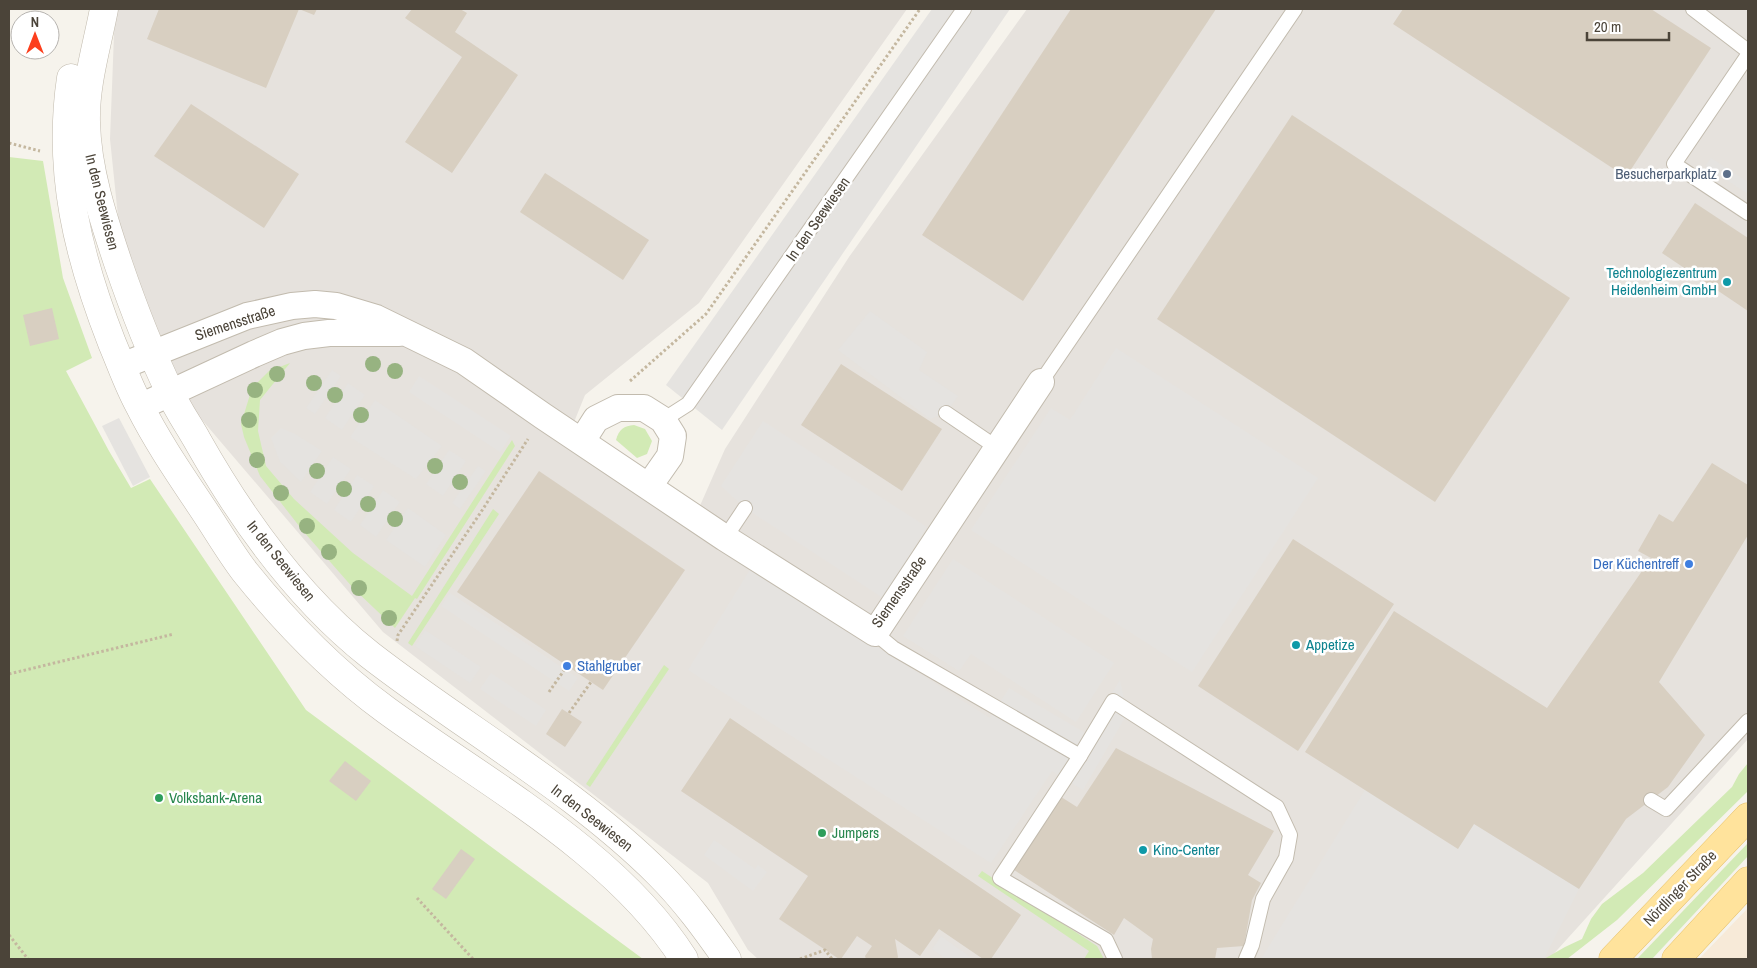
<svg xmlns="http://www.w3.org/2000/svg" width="1757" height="968" font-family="'Archivo Narrow',sans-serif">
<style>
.commercial{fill:#f7ead8}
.industrial{fill:#e6e2dd}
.green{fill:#d2eab5}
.parking{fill:#e5e3e0}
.building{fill:#d8cfc1}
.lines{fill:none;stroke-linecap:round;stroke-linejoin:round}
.service-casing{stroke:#c2bbae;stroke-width:16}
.minor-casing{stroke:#c2bbae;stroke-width:28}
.tertiary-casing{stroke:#c2bbae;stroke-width:29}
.primary-casing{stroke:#e6c16a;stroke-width:29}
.path{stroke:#c4b79f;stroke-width:3;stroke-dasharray:2.5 2.5;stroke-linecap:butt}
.service{stroke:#fff;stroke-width:14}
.minor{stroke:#fff;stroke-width:26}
.tertiary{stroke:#fff;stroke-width:28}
.primary{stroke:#ffe39c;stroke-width:28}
.tree{fill:#97b381}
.service-dot{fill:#5c6f8a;stroke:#fff;stroke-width:2}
.culture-dot{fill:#0f9aa8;stroke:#fff;stroke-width:2}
.shop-dot{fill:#3f7fe0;stroke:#fff;stroke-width:2}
.leisure-dot{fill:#2e9e5b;stroke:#fff;stroke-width:2}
.labels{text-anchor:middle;stroke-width:5;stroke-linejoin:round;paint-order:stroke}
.service-label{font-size:15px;fill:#4e5e75;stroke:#fff;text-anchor:end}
.street-label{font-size:15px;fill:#4b4439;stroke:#fff}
.culture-label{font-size:15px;fill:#0d838f;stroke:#fff;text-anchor:start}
.shop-label{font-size:15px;fill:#366cbe;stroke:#fff;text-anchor:end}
.leisure-label{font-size:15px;fill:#27864d;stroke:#fff;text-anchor:start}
</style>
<rect width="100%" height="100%" fill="#f6f3ec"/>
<polygon class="commercial" points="1748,908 1748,959 1699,959"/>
<polygon class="industrial" points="115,9 907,9 699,303 585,395 570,432 695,517 725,449 849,257 1027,9 1748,9 1748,739 1549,959 758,959 748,950 708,883 383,632 191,407 122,255 110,139"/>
<g class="green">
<polygon points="9,157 43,161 63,278 92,358 66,371 109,451 131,488 150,479 306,710 643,959 9,959"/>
<polygon points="290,363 260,400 258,431 266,466 294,499 353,553 412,596 512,440 515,446 417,599 415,598 395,628 354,589 303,531 260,476 244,437 241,424 252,388 269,371"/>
<path d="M634,425L645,429L652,441L647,454L637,458L616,440C619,429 624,426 634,425Z"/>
<polygon points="493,509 499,514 412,646 408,643"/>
<polygon points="664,665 669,669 590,787 586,784"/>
<polygon points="1748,763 1748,791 1617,920 1567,959 1544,959 1565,947 1582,939 1591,919 1602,904 1643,873 1732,787 1739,774"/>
<polygon points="1748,843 1748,856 1652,959 1637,959"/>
<polygon points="982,871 1097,946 1104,959 1084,959 1089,951 978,876"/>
</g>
<g class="parking">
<polygon points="932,9 1010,9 722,430 666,385"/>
<polygon points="1711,158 1748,182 1748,194 1705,166"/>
<polygon points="870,311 927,352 919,370 958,396 946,413 930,419 838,350"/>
<polygon points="1116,348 1318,478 1192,672 971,530 1051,408 1070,420"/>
<polygon points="332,370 341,376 315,414 306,408"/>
<polygon points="419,376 511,436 500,452 409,392"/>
<polygon points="348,383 365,395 342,430 325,418"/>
<polygon points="375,400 442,446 416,479 350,437"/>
<polygon points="119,418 150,477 133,486 102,426"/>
<polygon points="763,421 927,527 883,598 745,508 721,486"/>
<polygon points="281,428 295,434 322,451 301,482 280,462 271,438"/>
<polygon points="449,450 466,461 443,496 426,484"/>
<polygon points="333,457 351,469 327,504 310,492"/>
<polygon points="478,466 486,471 460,509 452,503"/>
<polygon points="357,475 374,486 351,522 334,510"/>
<polygon points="383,490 400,502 376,537 360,525"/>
<polygon points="408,508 446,535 425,567 386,540"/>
<polygon points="953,559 1114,663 1076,722 971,654 959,671 903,636"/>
<polygon points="751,568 990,718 1009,688 1087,734 1120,680 1127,714 1083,790 1052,771 991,863 688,670"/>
<polygon points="450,593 578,678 569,691 441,606"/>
<polygon points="425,630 481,667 470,683 415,646"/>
<polygon points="491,673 546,710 536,726 480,689"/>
<polygon points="1659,682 1705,735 1668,787 1626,819 1579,889 1544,959 1261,959 1365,790 1458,849 1474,824"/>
<polygon points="714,840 755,869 758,865 767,872 753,891 704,855"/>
<polygon points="941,936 973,959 946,959 932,949"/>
</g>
<g class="building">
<polygon points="159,9 317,9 314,15 299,9 266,88 147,39"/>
<polygon points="412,9 460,9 467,13 455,32 518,75 452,173 405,142 462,57 405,18"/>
<polygon points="1071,9 1216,9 1023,301 922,235"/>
<polygon points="1403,9 1651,9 1711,48 1626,177 1393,24"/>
<polygon points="191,104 299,174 264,228 154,156"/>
<polygon points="1292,115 1570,298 1435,502 1157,319"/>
<polygon points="545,173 649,240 623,280 520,212"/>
<polygon points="1695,203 1748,238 1748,311 1662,253"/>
<polygon points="52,308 59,339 30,346 23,315"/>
<polygon points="841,364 942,429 902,491 801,425"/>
<polygon points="1712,463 1748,485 1748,535 1659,682 1705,735 1668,787 1626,819 1579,889 1474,824 1458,849 1305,752 1394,611 1547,708 1651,558 1638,551 1659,514 1673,522"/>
<polygon points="539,471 685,570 603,690 457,592"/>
<polygon points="1293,539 1394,604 1298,751 1198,686"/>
<polygon points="562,709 582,722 565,747 546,734"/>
<polygon points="730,718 1021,915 991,959 983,959 939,929 920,956 895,939 898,957 897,959 866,959 865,956 872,946 857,936 841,959 839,959 779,919 808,876 681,791"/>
<polygon points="1116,748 1274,831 1248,875 1261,883 1252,900 1244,946 1217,948 1215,959 1152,959 1151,949 1153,939 1124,918 1114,935 1011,868 1058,795 1077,807"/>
<polygon points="345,761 371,781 356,801 329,781"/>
<polygon points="461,849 475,859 446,899 432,889"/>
</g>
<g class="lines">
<defs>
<g id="service">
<polyline points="1693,9 1748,51"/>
<polyline points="1748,55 1674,164 1748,213"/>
<polyline points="1041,382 1295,9"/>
<polyline points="946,413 996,447"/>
<polyline points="663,420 688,404 964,9"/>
<polyline points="725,538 745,508"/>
<polyline points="875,633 893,648 1080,756"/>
<polyline points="1651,800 1666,809 1748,721"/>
<polyline points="1115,959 1106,940 1000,878 1080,756 1113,701 1277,807 1290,835 1286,858 1263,899 1252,945 1246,959"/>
</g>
<g id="minor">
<polyline points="122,366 247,316 292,306 315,304 336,306 376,318 464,361 543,416 725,538 875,633 1041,382"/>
<polyline points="140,407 254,354 282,342 304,336 329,333 399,333"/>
<polyline points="582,441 596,419 618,408 644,408 663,420 673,436 670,456 649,486"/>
</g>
<g id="tertiary">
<path d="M104,9C97,46 85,84 86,122C87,170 103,218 118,263C133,307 150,351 170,392C177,409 188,424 197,440C241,518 299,599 370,655C464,728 575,790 659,874C685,900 706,929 727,959"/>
<path d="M71,78C57,172 78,256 112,343C121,364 128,385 139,405C157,441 179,473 201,506C216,528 229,551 245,572C286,623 334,672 386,710C486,783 617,853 684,959"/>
</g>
<g id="primary">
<polyline points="1613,959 1748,817"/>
<polyline points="1676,959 1748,881"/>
</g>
</defs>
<use href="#service" class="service-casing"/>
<use href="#minor" class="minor-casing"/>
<use href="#tertiary" class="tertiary-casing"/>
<use href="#primary" class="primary-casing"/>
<g class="path">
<polyline points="9,143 40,151"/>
<polyline points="630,381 706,314 920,9"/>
<polyline points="397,641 398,635 481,512 528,439"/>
<polyline points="9,674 174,634"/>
<polyline points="549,692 567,666"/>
<polyline points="569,713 591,682"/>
<polyline points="417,898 473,959"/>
<polyline points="9,935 28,959"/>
<polyline points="800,959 825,950 832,959"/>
</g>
<use href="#service" class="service"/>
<use href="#minor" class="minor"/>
<use href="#tertiary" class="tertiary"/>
<use href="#primary" class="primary"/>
</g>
<g class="tree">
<circle cx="373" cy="364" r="8"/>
<circle cx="395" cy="371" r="8"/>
<circle cx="277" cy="374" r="8"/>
<circle cx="314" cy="383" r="8"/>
<circle cx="255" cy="390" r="8"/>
<circle cx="335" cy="395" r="8"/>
<circle cx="361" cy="415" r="8"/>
<circle cx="249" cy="420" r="8"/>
<circle cx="257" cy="460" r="8"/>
<circle cx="435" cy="466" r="8"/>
<circle cx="317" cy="471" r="8"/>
<circle cx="460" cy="482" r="8"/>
<circle cx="344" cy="489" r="8"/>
<circle cx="281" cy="493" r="8"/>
<circle cx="368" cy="504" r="8"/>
<circle cx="395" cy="519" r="8"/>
<circle cx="307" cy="526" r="8"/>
<circle cx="329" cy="552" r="8"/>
<circle cx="359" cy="588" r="8"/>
<circle cx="389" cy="618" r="8"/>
</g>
<circle class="service-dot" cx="1727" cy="174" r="5"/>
<g class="culture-dot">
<circle cx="1727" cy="282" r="5"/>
<circle cx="1296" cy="645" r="5"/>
<circle cx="1143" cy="850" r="5"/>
</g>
<g class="shop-dot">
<circle cx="1689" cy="564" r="5"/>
<circle cx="567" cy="666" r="5"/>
</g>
<g class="leisure-dot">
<circle cx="159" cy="798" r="5"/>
<circle cx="822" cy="833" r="5"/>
</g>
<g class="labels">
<g class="service-label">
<text x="1717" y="179">Besucherparkplatz</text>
</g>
<g class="street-label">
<text transform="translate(102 202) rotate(76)" y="5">In den Seewiesen</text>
<text transform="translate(818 219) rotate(-55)" y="5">In den Seewiesen</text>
<text transform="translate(235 323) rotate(-18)" y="5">Siemensstraße</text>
<text transform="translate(281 561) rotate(51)" y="5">In den Seewiesen</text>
<text transform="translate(899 592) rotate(-55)" y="5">Siemensstraße</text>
<text transform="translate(592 818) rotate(38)" y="5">In den Seewiesen</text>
<text transform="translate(1680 888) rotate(-46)" y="5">Nördlinger Straße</text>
</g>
<g class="culture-label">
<text x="1717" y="278" text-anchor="end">Technologiezentrum<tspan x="1717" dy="17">Heidenheim GmbH</tspan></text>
<text x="1306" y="650">Appetize</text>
<text x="1153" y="855">Kino-Center</text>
</g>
<g class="shop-label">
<text x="1679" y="569">Der Küchentreff</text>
<text x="577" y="671" text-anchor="start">Stahlgruber</text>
</g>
<g class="leisure-label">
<text x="169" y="803">Volksbank-Arena</text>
<text x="832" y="838">Jumpers</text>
</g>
</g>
<rect width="1757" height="968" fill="none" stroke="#4b4439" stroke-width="20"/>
<g transform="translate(35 35)"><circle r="24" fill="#ffffff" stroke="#b7b4b0"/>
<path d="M0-4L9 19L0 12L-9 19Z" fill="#fc3f1d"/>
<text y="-8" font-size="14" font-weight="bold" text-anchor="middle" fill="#4b4439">N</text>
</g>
<path d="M1587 32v8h82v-8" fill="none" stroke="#4b4439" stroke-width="2.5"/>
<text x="1594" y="32" font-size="15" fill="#4b4439" stroke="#ffffff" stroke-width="4" paint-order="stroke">20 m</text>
</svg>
